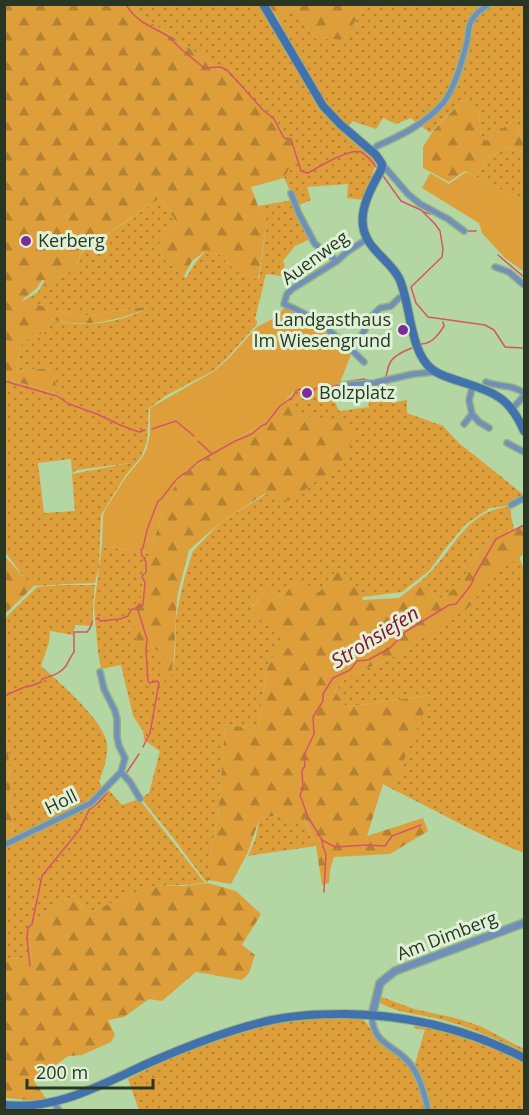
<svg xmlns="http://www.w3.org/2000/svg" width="529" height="1115" font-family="'Open Sans',sans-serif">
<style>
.grass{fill:url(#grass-dots);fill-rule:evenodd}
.forest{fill:url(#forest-firs)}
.park{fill:#de9f3a}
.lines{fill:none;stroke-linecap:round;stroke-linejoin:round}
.stream{stroke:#d55667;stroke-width:1.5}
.minor-casing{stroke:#95b386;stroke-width:8}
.tertiary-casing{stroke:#95b386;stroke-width:10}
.secondary-casing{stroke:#95b386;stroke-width:10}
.minor{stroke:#7090b9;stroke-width:5}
.tertiary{stroke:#7090b9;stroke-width:7}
.secondary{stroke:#4272ae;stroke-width:8}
.poi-dot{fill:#7c2b9b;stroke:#dff1d6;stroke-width:2}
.labels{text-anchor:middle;stroke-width:6;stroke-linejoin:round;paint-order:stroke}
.poi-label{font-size:18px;fill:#293722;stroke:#dff1d6;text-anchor:start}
.street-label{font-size:18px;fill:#293722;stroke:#dff1d6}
.water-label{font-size:20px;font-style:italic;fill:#89102e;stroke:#dff1d6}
</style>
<defs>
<pattern id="grass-dots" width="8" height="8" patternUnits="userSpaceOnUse" patternTransform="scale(1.5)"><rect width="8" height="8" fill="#de9f3a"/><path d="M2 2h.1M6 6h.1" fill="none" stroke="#b48230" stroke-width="1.8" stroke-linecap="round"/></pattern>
<pattern id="forest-firs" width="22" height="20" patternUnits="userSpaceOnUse" patternTransform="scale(1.5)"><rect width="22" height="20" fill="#de9f3a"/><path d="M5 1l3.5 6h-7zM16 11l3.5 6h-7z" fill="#b48230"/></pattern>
</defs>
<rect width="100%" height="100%" fill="#b3d6a2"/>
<g class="grass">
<polygon points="125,5 263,5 316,93 277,17 295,7 315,39 344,39 365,5 524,5 524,139 519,133 515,119 486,141 481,136 479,113 463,100 430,133 411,118 396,124 383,118 376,129 352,121 347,129 377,160 364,200 347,198 348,184 307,187 311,200 297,206 284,178 299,151 261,105 213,64"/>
<polygon points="511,147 524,153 524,201 476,177 489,156"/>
<path d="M160,198L176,221L159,244L163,258L186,278L195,263L205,252L220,255L238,273L259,279L267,221L258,206L293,200L310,239L295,246L283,261L285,266L281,276L266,274L255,319L257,321V324L227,358L213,371L167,395L149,408L147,442L141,457L125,476L101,515L99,566L95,583L66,584L37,586L27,581L5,552L4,379L36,387L57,395L51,368L16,371L22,341L48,331L51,319C78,329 120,323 146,309L144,307L83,316L57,311L23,301L38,292L45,280L52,281L75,269L81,253ZM71,459L72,473L77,470L130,463L72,474L75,511L44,513L38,463Z"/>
<path d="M385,382L392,403L407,400V413L443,426L459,443L524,495V496L511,505L490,508L465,525L445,549L430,570L402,592L362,597L340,569L319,592L284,597L266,590L252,606V614L285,636L267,667L258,730L225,724L218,818L211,850L208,882H206L174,839L141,798L149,793L160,751L144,740L143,731L133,716L121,665L101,669L98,652L94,606L102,546L150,553L145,568L141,601L147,644L164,655L165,680L171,676L175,655L176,619L180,597L185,576L193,551L220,523L266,494L289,501L355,426L324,419L290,414L293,408L286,401C302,382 310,388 332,388L334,400L339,411L369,407L366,385Z"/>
<path d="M511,506V515L514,530L494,532L476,555L463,582L438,600L422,580C455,552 461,512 511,506Z"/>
<path d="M519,558L524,568V853C479,836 436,810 392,789L430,695L346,707L335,691L347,677L397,655L468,607L498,568Z"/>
<path d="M65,585H95L93,605V626L75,625L73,635L50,631L49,642L41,666C58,681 106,722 107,745C108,758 103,770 99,782L104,790L87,804L13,841L8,743L5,738L4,623L7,616L37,587Z"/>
<polygon points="108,789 122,805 139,799 205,883 183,885 157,886 86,913 74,895 28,925 32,959 5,958 5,847 92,805"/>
<polygon points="283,813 287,821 303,817 316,846 248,856 256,837 259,820"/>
<path d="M379,996L414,1009L459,1019L480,1026L524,1049V1053C498,1039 471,1028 443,1020C421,1014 400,1014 380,1003Z"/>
<polygon points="321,1018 360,1018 365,1021 379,1042 400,1055 411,1066 424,1097 426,1110 139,1110 128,1079 173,1056 242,1030 274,1022"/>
<polygon points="415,1023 466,1035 524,1063 524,1110 430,1110 414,1067 425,1030 414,1028"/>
</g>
<g class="forest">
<path d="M4,5H125L213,64L261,105L299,151L284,178L251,187L258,206L267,221L258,280L238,273L220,255L204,252L192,261L184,276L163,258L159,244L176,221L160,198L81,252L75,269L52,281L42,280L36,289L22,300L57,311L83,316L144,307L146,309C115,321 83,329 51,319L48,331L22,341L16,371L52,368L58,395L36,387L5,379Z"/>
<polygon points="268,5 365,5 344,39 315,39 295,7 277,17"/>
<polygon points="463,100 479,113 481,135 486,141 515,119 519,133 524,139 524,153 511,147 489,156 476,177 465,171 449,182 423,168 423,147 433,131"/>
<polygon points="286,401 294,408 291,414 324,419 356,426 345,461 289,501 264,494 220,523 189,550 177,597 174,656 171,677 164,681 164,655 147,644 138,647 132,611 141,601 145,568 158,527 173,488 182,475 220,449 269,420"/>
<polygon points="524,526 524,553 519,558 498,569 469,607 397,655 347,677 335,691 346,707 431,695 392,789 383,784 367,836 423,818 428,831 390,854 334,857 330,870 329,883 322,885 316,846 304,818 287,821 283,813 259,820 248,852 231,884 208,880 211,850 218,818 225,724 258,730 267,667 284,636 252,614 252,607 266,590 284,597 296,578 319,592 340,569 362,596 363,600 399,598 422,580 438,600 463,582 476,555 494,532 514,530"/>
<path d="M5,557C16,567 21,577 35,585L5,614Z"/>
<polygon points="4,738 8,743 13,841 4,844"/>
<polygon points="208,883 236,891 261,914 242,945 255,955 249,973 242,980 196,972 162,1001 149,999 124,1017 108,1020 115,1035 111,1042 82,1055 68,1056 34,1081 47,1100 28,1100 5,1098 5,958 32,959 28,925 74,895 86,913 157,886 183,886"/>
</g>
<g class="park">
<polygon points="466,172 524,201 524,267 523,271 504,257 482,233 479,223 422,188 430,173 449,184"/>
<polygon points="284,308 289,308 325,328 323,330 349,353 352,352 339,385 309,392 304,391 303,387 293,392 269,420 221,448 182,475 174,488 158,526 150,553 102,546 103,516 105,510 126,477 142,458 147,448 150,434 150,408 213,372 228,359 257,327 278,316"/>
</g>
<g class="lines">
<g class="stream">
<path d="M125,4L134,15L142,22L168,36L181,49L204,68L221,67L228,71L263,110L274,119L284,138L291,139L301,171L308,173C318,167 350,148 361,152C367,155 374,164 378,169"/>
<polyline points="381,173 401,201 421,210 435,224 440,231 443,249 442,257 411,287 416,303 428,317 485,325 494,330 505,347 524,348"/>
<polyline points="423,212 431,214"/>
<polyline points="465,230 467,231 476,231"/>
<polyline points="498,255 524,277"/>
<path d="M421,344C432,344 439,334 444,326L443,322"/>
<path d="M385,378C388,373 387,368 390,363C393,356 404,351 412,348"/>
<polyline points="4,381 57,396 69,404 97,414 120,425 139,432 145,430"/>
<polyline points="344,382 364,379 369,381"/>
<polyline points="152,429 176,421 194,436"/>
<polyline points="198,441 212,454"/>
<polyline points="137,607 147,639 146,651 148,681 150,683 157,681 159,683 150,733 143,747"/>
<path d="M96,619L98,618L100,621L120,619L128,616L131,610L143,605L145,583L142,576L146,572V561L144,560L145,558L142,556L141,550L143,548L147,530L158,501L161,499L176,480L183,474L186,473L198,462L235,441L252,434L261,426L266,424L280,406L293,397L295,392L299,389L313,391L316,388L322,390C327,385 332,388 338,385"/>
<path d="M4,696L27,686H31L41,682L42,679C51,676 60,674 66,666C69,661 70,657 74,652V632H87L90,628L92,622"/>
<polyline points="127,772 139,754"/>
<polyline points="421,825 392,836 385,846 367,845 335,847 322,840 308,817 300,795 303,789 302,770 305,766 304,755 314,734 313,717 323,701 323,694 333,678 350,670 357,661 368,660 390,648 405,632 449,605 456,604 471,585 475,575 496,539 524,525"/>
<polyline points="322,840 323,847 326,854 324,892"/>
<polyline points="30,966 27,938 28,928 32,924 42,876 80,829 89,810 98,803 107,793"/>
</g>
<defs>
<g id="minor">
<path d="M372,151L377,146C402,135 425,124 443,103C455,88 462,61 467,42C468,36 468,30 470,24C473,15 482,9 489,4"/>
<polyline points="382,164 408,194 420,204 448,219 464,231"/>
<polyline points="291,193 299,214 315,244 337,261"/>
<polyline points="495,267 509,272 524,285"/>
<polyline points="351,349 362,335 372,316 380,308 391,306 399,298 404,296"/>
<path d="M364,362C341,339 315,316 284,304L287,294L292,289L337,261L347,252L367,239"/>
<path d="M486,382C499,387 512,384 524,393"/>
<polyline points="342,385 374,383 413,374 435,372"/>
<polyline points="512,409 524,396"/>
<polyline points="472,414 479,422 489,428"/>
<polyline points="464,424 472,414 469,400 473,385"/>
<polyline points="507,443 524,452"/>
<polyline points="511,505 524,498"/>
<polyline points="121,772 130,782 140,799"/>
<polyline points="4,845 91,803 121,772 125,758 119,746 117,737 117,719 115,711 104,689 100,672"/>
<path d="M372,1015C372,1046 397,1045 411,1065C420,1077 425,1096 428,1110"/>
<polyline points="53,1102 59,1110"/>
</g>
<polyline id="tertiary" points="372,1015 380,983 395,971 524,923"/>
<g id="secondary">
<path d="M263,4L323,106L340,124L376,155L382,164L381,170C372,186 360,208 363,226C366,249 389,259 399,278C411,303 409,353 433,370C441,376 450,378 459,381C493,392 509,396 524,431"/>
<path d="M4,1105C58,1111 104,1083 151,1062C190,1045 230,1029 272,1020C295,1015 321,1014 345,1014C408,1015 468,1029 524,1058"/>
</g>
</defs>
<use href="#minor" class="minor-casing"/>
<use href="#tertiary" class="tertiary-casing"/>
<use href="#secondary" class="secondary-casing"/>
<use href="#minor" class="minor"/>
<use href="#tertiary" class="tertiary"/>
<use href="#secondary" class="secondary"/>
</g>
<g class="poi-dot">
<circle cx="26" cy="241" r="6"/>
<circle cx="403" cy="330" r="6"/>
<circle cx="307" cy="393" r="6"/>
</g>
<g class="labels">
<g class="poi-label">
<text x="38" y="247">Kerberg</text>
<text x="391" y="326" text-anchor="end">Landgasthaus<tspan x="391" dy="21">Im Wiesengrund</tspan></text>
<text x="319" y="399">Bolzplatz</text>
</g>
<g class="street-label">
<text transform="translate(315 258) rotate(-36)" y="6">Auenweg</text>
<text transform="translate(61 802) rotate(-26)" y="6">Holl</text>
<text transform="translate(447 936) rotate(-21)" y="6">Am Dimberg</text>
</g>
<g class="water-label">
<text transform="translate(375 637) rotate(-32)" y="7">Strohsiefen</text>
</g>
</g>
<rect width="529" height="1115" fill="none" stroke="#293722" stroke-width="12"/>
<path d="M27 1079v9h126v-9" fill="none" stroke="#293722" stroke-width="3"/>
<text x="36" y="1079" font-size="18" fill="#293722" stroke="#dff1d6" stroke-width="4.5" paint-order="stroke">200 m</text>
</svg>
